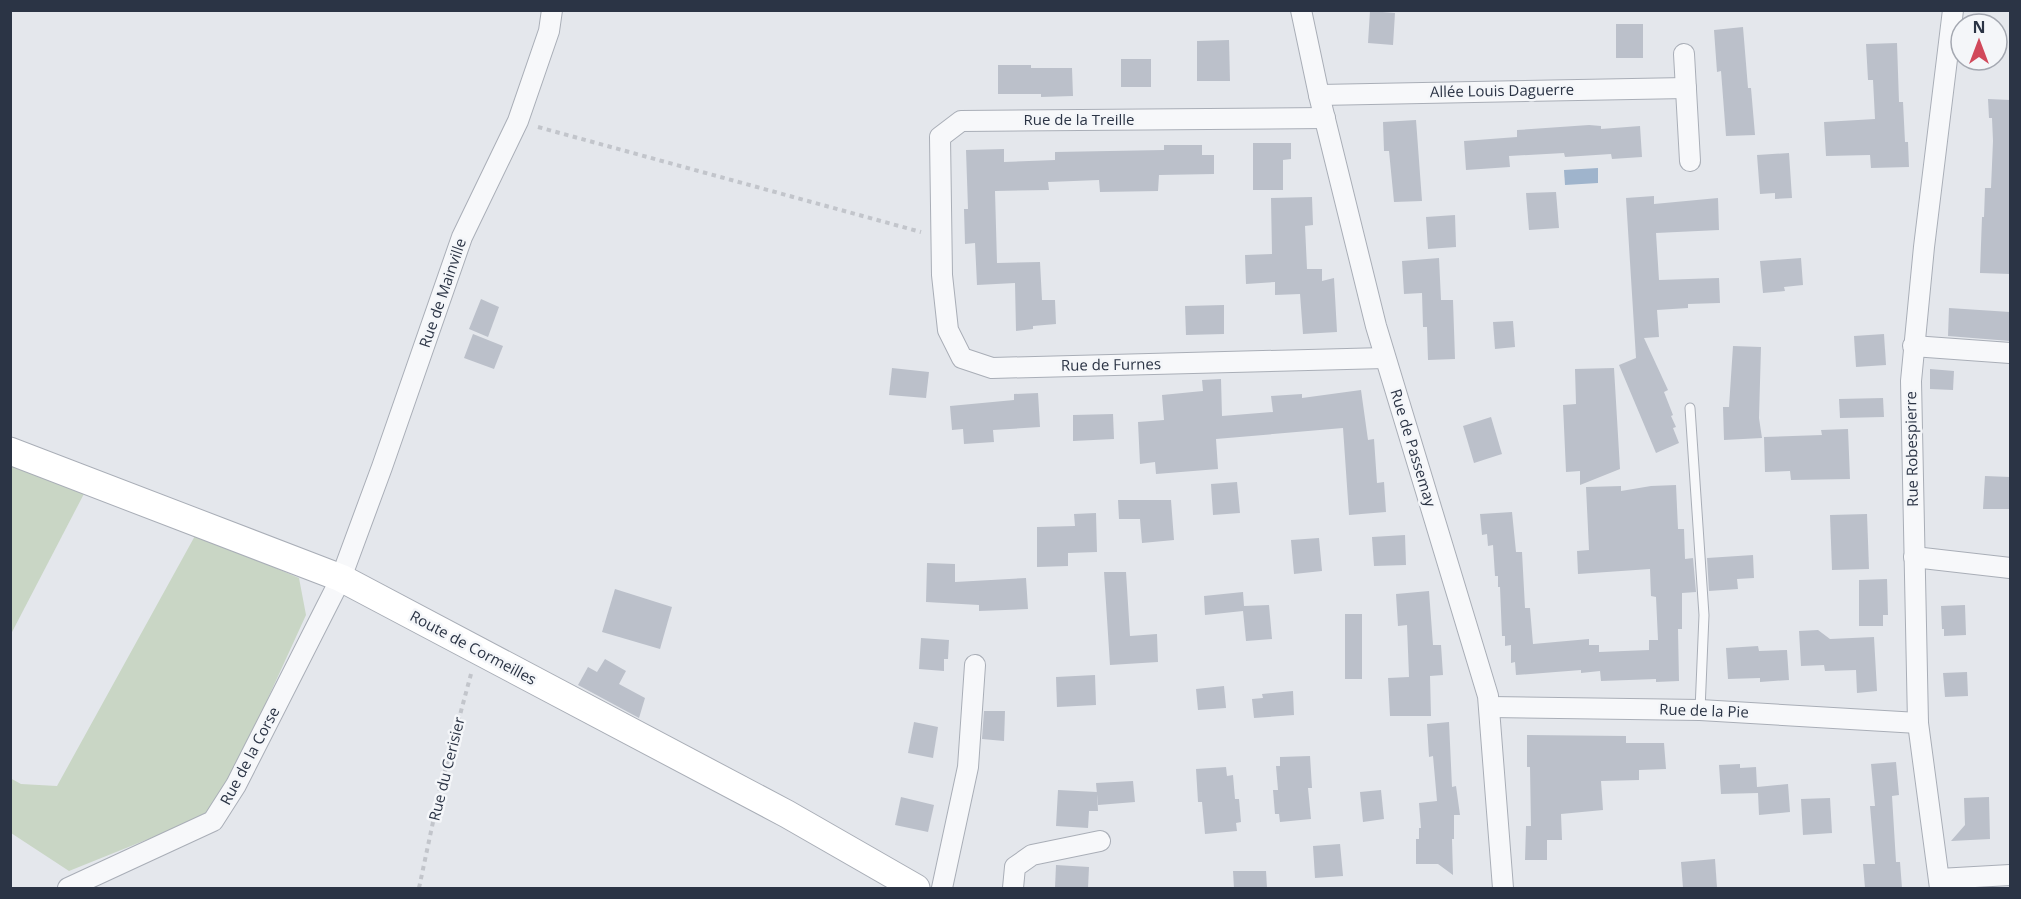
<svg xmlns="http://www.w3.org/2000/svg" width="2021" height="899" font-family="'Open Sans',sans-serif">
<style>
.green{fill:#c9d6c5}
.water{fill:#9fb4cc}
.building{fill:#bbc0ca}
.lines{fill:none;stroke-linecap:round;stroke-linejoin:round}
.service-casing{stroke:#a9aeb7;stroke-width:11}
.minor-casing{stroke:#a9aeb7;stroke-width:22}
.secondary-casing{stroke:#a9aeb7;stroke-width:29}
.path{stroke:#c2c5cb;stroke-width:4;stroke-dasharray:4.5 4.5;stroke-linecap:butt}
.service{stroke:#f7f8fa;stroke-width:9}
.minor{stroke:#f7f8fa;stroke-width:20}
.secondary{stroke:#fff;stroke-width:27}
.labels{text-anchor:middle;stroke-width:5;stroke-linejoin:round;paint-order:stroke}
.street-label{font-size:15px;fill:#2b3445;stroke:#f4f6f9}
</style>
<rect width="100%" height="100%" fill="#e4e7ec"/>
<g class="green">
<polygon points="11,461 87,488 11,634"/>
<polygon points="196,534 299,578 306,615 220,803 208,815 69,871 11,833 10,778 21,784 57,786"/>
</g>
<polygon class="water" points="1598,168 1598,183 1565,185 1564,170"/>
<g class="building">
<polygon points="1370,11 1395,13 1393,45 1368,43"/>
<rect x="1616" y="24" width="27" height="34"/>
<polygon points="1743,27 1748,88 1751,88 1755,135 1726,136 1721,71 1717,72 1714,30"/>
<polygon points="1229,40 1230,81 1197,81 1197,41"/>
<polygon points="1897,43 1899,102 1903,102 1905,142 1908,142 1909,167 1871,168 1870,155 1826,156 1824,122 1875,119 1873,80 1868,80 1866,44"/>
<rect x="1121" y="59" width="30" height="28"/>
<polygon points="998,65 1031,65 1031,68 1072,68 1073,96 1041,97 1041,94 998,94"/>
<polygon points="1988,99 2010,100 2010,274 1980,273 1982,217 1984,217 1985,188 1991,188 1993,141 1992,118 1989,118"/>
<polygon points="1416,120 1422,201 1394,202 1389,151 1384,151 1383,122"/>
<polygon points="1589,125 1601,126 1601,129 1640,126 1642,157 1612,159 1611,154 1565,157 1564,153 1509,156 1510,167 1466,170 1464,141 1517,137 1517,130"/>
<polygon points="1253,143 1291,143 1291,159 1283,160 1283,190 1253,190"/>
<polygon points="1164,145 1202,145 1202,155 1214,155 1214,174 1159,175 1158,191 1100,192 1099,180 1048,182 1049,190 995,191 997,263 1040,262 1042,300 1055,300 1056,324 1033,326 1033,329 1016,331 1015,283 977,285 975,243 965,244 964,209 968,209 966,150 1004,149 1004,162 1055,160 1055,152 1164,150"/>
<polygon points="1789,153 1792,198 1775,199 1775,193 1760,194 1757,155"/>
<polygon points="1556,192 1559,228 1529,230 1526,193"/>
<polygon points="1654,196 1654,204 1718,198 1719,230 1656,233 1659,280 1719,278 1720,303 1688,304 1688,308 1657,310 1659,337 1644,338 1668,390 1664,392 1673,415 1671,416 1676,427 1673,428 1679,443 1656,453 1619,365 1636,358 1626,198"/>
<polygon points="1312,197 1313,225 1305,226 1307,269 1322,269 1322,281 1334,278 1337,332 1303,334 1300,294 1275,295 1275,282 1246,284 1245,255 1272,254 1271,198"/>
<polygon points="1455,215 1456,247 1428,249 1426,217"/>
<polygon points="1439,258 1441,300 1453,300 1455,359 1428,360 1427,327 1423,327 1422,293 1404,294 1402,261"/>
<polygon points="1801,258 1803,285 1784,287 1785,291 1763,293 1760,261"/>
<polygon points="481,299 499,307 488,337 469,329"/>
<polygon points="1224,305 1224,334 1186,335 1185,306"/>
<polygon points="1949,308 2010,312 2010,341 1948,336"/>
<polygon points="1513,321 1515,347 1495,349 1493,322"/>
<polygon points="473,334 503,346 494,369 464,358"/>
<polygon points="1884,334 1886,365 1856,367 1854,336"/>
<polygon points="1733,346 1761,347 1759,418 1762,438 1724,440 1723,407 1729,407"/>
<polygon points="892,368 929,372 926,398 889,395"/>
<polygon points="1614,368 1620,469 1580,485 1580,471 1566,472 1563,405 1576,404 1575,369"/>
<polygon points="1930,369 1954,371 1953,390 1930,389"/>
<polygon points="1221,379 1222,416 1273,412 1271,396 1302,394 1302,398 1361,390 1368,440 1374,439 1377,483 1384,482 1386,512 1349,515 1343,428 1216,439 1218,469 1156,474 1155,462 1140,464 1138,422 1164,420 1162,395 1203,391 1202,380"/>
<polygon points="1038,393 1040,427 993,430 994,442 964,444 963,429 952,430 950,406 1014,400 1014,394"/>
<polygon points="1883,398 1884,417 1840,418 1839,399"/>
<polygon points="1113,414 1114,439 1073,441 1073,415"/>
<polygon points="1491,417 1502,454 1474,463 1463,426"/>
<polygon points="1848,429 1850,479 1791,480 1790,471 1765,472 1764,437 1822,435 1821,430"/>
<polygon points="1985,476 2010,477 2010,509 1983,509"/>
<polygon points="1237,482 1240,513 1213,515 1211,484"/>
<polygon points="1676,485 1678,529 1684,529 1685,559 1693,558 1696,592 1682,593 1682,629 1678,629 1679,681 1656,682 1656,679 1601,681 1600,671 1581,673 1581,670 1516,675 1515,662 1511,663 1511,645 1505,646 1505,636 1502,636 1500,587 1498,587 1498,576 1495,576 1493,545 1488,546 1487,534 1482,535 1480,514 1512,512 1516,552 1522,552 1525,608 1530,608 1533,644 1589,639 1589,645 1599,645 1599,652 1649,650 1649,640 1658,640 1656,597 1651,596 1650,569 1578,574 1577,551 1589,550 1586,487 1621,486 1621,491 1651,486"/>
<polygon points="1118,500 1171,500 1174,540 1142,543 1140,519 1119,519"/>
<polygon points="1096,513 1097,552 1068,553 1068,566 1037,567 1037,527 1075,526 1074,514"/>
<polygon points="1867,514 1869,569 1832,570 1830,515"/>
<polygon points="1405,535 1406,565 1374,566 1372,537"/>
<polygon points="1319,538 1322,571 1294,574 1291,540"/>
<polygon points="1753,555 1754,578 1737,579 1738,589 1709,591 1707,558"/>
<polygon points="927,563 955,564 955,582 1026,578 1028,609 979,611 979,605 926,602"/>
<polygon points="1104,572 1126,572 1130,636 1157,634 1158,662 1110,665"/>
<polygon points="1887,579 1888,615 1883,615 1883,626 1859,626 1859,580"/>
<polygon points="615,589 672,607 660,649 602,632"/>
<polygon points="1429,591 1433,645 1441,645 1443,675 1430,676 1431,716 1390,716 1388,678 1409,677 1407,625 1398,626 1396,594"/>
<polygon points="1243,592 1244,606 1269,605 1272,639 1246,641 1243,611 1205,615 1204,596"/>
<polygon points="1965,605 1966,635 1944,636 1944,629 1942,629 1941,606"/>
<rect x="1345" y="614" width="17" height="65"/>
<polygon points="1818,630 1830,639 1874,637 1877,691 1857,693 1856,670 1825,671 1824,665 1801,666 1799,631"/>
<polygon points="921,638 949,640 948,659 944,659 944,671 919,669"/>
<polygon points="1758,646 1759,651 1787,650 1789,680 1760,682 1760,678 1728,679 1726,648"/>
<polygon points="605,659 626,671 619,684 645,698 639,718 578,685 588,667 597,672"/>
<polygon points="1967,672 1968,696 1945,697 1943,673"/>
<polygon points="1095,675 1096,705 1057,707 1056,677"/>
<polygon points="1224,686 1226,708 1198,710 1196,689"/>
<polygon points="1293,691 1294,715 1254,718 1252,699 1263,698 1262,694"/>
<polygon points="984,711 1005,711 1004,741 982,739"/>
<polygon points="914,722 938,727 933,758 908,753"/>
<polygon points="1449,722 1452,787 1456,786 1460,815 1454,815 1454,839 1452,839 1453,875 1438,864 1416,864 1416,839 1419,839 1419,828 1421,828 1419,803 1437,801 1433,756 1429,757 1427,724"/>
<polygon points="1527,735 1626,736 1626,743 1664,743 1666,769 1639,770 1639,780 1601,781 1603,810 1561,814 1562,840 1547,840 1547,860 1525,860 1526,826 1531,826 1530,767 1527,767"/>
<polygon points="1310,756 1312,788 1308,788 1311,819 1280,822 1279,814 1275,814 1273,790 1278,790 1276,766 1280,766 1280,757"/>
<polygon points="1896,762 1899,795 1892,796 1896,862 1900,862 1902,888 1865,888 1863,864 1875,864 1870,806 1875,806 1871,764"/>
<polygon points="1740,764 1740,768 1756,767 1757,787 1788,784 1790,812 1759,815 1758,793 1721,794 1719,765"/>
<polygon points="1226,767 1227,776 1233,775 1235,799 1239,799 1241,822 1236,823 1237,831 1205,834 1202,802 1198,802 1196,769"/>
<polygon points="1133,781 1135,802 1098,805 1096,783"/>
<polygon points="1058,790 1097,792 1098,811 1089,811 1088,828 1056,826"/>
<polygon points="1381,790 1384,819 1363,822 1360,792"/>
<polygon points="901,797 934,805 928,832 895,825"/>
<polygon points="1989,797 1990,839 1951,841 1965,825 1964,798"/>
<polygon points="1830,798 1832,833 1803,835 1801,799"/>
<polygon points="1340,844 1343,876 1315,878 1313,846"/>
<polygon points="1715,859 1717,888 1683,888 1681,862"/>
<polygon points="1056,865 1089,867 1088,888 1055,888"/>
<polygon points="1233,871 1266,871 1267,888 1234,888"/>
</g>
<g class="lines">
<defs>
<polyline id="service" points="1690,408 1704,615 1700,710"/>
<g id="minor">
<polyline points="1301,10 1319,95 1376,326 1488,696 1503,888"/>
<polyline points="1684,54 1690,161"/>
<polyline points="1319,95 1686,88"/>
<polyline points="1325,118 961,121 940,137 942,275 948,330 962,358 992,368 1385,358"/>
<polyline points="1913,346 2010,353"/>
<polyline points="1914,557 2010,568"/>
<polyline points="1490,707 1700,710 1918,723"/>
<polyline points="1939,879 2010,875"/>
<polyline points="68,888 213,821 236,785 341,578 382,467 462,237 518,121 549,31 552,10"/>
<polyline points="942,888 968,767 975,665"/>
<polyline points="1013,888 1015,867 1032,855 1100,841"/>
<polyline points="1940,888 1918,723 1911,381 1924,247 1953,10"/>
</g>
<polyline id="secondary" points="10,451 341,578 787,814 916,888"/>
</defs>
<use href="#service" class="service-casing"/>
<use href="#minor" class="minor-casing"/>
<use href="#secondary" class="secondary-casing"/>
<g class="path">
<polyline points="538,127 921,232"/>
<polyline points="419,888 440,789 471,674"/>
</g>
<use href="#service" class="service"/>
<use href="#minor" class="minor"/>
<use href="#secondary" class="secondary"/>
</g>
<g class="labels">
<g class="street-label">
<text transform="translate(1502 91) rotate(-1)" y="5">Allée Louis Daguerre</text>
<text x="1079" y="125">Rue de la Treille</text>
<text transform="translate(443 293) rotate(-71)" y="5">Rue de Mainville</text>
<text transform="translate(1111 365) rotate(-1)" y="5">Rue de Furnes</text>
<text transform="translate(1413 448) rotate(73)" y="5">Rue de Passemay</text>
<text transform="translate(1912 449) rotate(-91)" y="5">Rue Robespierre</text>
<text transform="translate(473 648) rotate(28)" y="5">Route de Cormeilles</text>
<text transform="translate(1704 711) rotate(2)" y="5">Rue de la Pie</text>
<text transform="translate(250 756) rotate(-62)" y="5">Rue de la Corse</text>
<text transform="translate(447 769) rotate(-76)" y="5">Rue du Cerisier</text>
</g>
</g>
<rect width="2021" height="899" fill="none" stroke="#2b3445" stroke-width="24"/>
<g transform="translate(1979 42)"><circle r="28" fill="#f4f6f9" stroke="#a4a8b1" stroke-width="1.5"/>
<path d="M0-4.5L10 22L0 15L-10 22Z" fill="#d1495b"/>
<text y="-9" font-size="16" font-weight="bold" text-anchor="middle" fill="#2b3445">N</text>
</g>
</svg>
